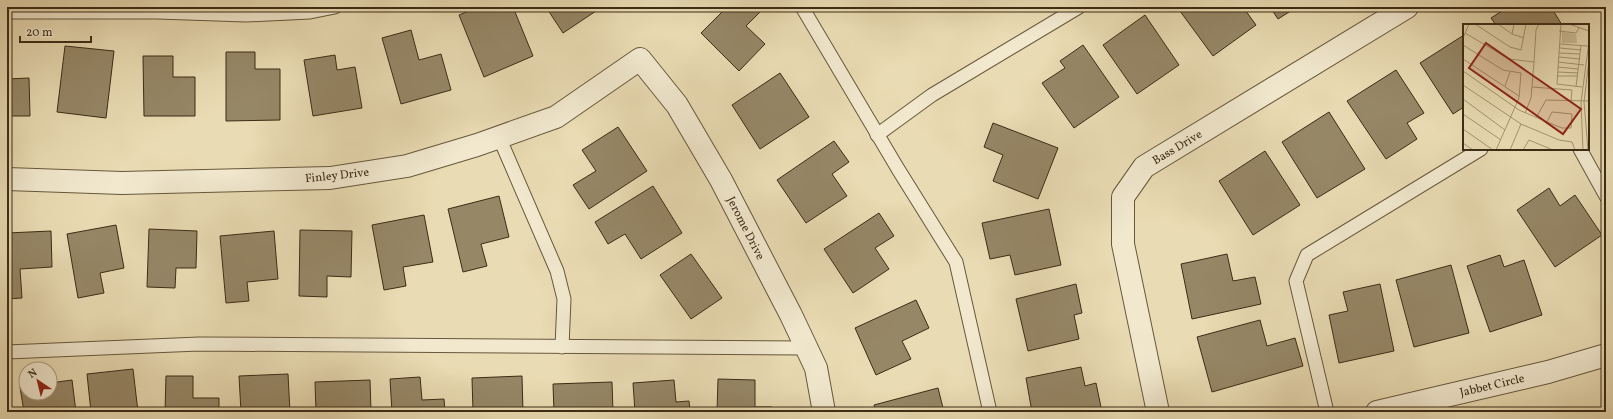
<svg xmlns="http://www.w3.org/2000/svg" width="1613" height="419" font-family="Vollkorn,serif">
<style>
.building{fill:#968767;stroke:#3c2c15}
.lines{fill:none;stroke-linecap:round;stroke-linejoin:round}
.service-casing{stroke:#67583c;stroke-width:15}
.minor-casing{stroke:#67583c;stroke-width:24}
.service{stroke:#f1e8ce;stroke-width:13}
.minor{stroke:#f1e8ce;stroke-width:22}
.labels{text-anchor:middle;stroke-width:3.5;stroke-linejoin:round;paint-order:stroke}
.street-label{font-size:12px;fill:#3c2c15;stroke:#f1e8ce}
.inset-road{fill:none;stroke:#a49574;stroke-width:1}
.view{fill:#8f2418;fill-opacity:0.15;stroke:#8f2418;stroke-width:2}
.inset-edge{fill:none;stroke:#3c2c15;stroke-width:2}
</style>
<rect width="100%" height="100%" fill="#e9dbb3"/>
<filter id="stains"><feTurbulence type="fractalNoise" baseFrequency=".005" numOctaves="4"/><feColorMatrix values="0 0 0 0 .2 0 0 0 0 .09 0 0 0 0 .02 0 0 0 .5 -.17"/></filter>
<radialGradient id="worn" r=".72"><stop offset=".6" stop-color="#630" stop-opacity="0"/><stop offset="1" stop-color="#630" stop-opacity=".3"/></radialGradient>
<g class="building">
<polygon points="478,7 513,7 533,56 484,77 459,15"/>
<polygon points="546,7 602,7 563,33"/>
<polygon points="727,7 756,7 761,11 746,26 765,44 739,71 701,33"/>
<polygon points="1177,7 1243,7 1256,25 1213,56"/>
<polygon points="1270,7 1297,7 1278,19"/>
<polygon points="1508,7 1551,7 1562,25 1496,25 1491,18"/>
<polygon points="1145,15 1179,65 1137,94 1103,45"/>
<polygon points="411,30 419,60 441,54 451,90 401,104 382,38"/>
<polygon points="1464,35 1464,107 1453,114 1420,63"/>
<polygon points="1083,45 1119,97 1074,128 1042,83 1065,68 1060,61"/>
<polygon points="65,46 114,51 106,118 57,112"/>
<polygon points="226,52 255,52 255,69 280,69 280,120 226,121"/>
<polygon points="335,55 337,70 355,67 362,108 313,116 304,60"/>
<polygon points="143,56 173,56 173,77 195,77 195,116 144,116"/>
<polygon points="1396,70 1424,113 1407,123 1417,139 1386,159 1347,101"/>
<polygon points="780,73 809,117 760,149 732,105"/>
<polygon points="29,78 30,116 7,116 7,79"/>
<polygon points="1329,112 1365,169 1317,198 1282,142"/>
<polygon points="993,123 1058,148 1038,199 993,181 1003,155 984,147"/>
<polygon points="618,127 647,171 589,209 573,185 596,171 582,150"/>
<polygon points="834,141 849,162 832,174 847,196 806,223 777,180"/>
<polygon points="1265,151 1300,205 1253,235 1219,181"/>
<polygon points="653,186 682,233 641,259 625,234 608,244 595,222"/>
<polygon points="1549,188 1560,206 1575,195 1602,235 1555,267 1517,210"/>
<polygon points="499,196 509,237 481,244 487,266 463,272 448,209"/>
<polygon points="1049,209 1061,265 1015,275 1010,255 990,259 982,223"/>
<polygon points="879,213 894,236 875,248 889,269 853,293 824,249"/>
<polygon points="424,215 433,262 403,267 406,286 384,290 372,225"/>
<polygon points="116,225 124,268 100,273 104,293 78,298 67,234"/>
<polygon points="149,229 197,231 196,268 176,268 175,288 147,287"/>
<polygon points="300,230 352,231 351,277 327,276 327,297 299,296"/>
<polygon points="51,231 52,267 20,269 22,298 7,299 7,233"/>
<polygon points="274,231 278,279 247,282 249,301 226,303 220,236"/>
<polygon points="691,254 722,298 691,319 660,275"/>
<polygon points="1227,254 1233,281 1255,277 1261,304 1192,319 1181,264"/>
<polygon points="1500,255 1504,267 1524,260 1542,315 1490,332 1467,266"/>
<polygon points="1451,265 1469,333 1414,347 1396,280"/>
<polygon points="1076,284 1082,313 1074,315 1079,339 1028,351 1016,299"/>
<polygon points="1380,284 1394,351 1339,363 1329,315 1348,311 1343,292"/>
<polygon points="916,300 929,328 902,341 911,359 876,375 855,328"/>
<polygon points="1260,320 1267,346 1295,338 1303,366 1212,392 1197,337"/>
<polygon points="1081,367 1085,386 1096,383 1102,412 1032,412 1026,378"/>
<polygon points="133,369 138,412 91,412 87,374"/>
<polygon points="288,374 290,412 241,412 239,376"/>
<polygon points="166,376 193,376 193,398 219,398 219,412 165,412"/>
<polygon points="522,376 523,412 473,412 472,378"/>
<polygon points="420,377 422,400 444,399 445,412 392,412 390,379"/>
<polygon points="718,379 755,380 755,407 772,407 772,412 717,412"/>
<polygon points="72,380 76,412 24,412 20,387 26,386 26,393 50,393 50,383"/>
<polygon points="370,380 371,412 316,412 315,382"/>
<polygon points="674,380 676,402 689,401 690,412 635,412 633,383"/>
<polygon points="612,382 613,412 554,412 553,384"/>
<polygon points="938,388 944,412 876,412 874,405"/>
</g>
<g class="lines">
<defs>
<g id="service">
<polyline points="802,7 898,169 956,262 990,412"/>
<polyline points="7,12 157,12 246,15 310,12 335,7"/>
<polyline points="877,135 932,95 1079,7"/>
<polyline points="499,137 557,271 564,299 562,347"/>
<polyline points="1580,149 1606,196"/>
<polyline points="7,352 199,344 807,348"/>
<polyline points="1327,412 1296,281 1307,255 1481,149"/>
</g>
<g id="minor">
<polyline points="7,179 122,183 330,178 407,166 477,145 556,117 640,59 677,105 721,180 791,315 816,368 824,412"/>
<polyline points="1158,412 1123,244 1123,197 1144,167 1407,7"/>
<polyline points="1377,412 1548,372 1606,355"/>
</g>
</defs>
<use href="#service" class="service-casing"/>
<use href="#minor" class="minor-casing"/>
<use href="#service" class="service"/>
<use href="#minor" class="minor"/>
</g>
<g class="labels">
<g class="street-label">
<text transform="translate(1177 147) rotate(-31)" y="4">Bass Drive</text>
<text transform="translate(337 175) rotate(-6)" y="4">Finley Drive</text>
<text transform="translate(746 228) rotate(63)" y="4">Jerome Drive</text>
<text transform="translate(1492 385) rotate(-13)" y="4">Jabbet Circle</text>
</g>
</g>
<g transform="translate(1463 24)">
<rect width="126" height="126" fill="#e9dbb3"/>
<path d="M99,8L113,10L114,19H99Z" fill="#ccbd98"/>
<path class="inset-road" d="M12,0L47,23L58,26L63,0M35,0L49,10M51,0L49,10L61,14M98,0L94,60L119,63M106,0L126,7M96,7L113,9L116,4M2,9L46,35L71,38L73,6L76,0M0,14L6,0M97,20L125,22M0,21L40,46L58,49L56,74L33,126M97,24L118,26M96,29L117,30M96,33L117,35M0,35L56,72M95,38L121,41M95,43L115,45M0,47L56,86L84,98L99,104H108L109,90L89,88L84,98M95,48L115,49M94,52H114M0,61L58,100L47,126M42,62L47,48M69,63L109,66L108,77M113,63L118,21M0,75L42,106M62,89L68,74L71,38M0,90L38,116M73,94L83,76L126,77M58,100L96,116L109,118L112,126M0,105L30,126M0,119L10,126M60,126L66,116L90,126M120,126L118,78L126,18M125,126L121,78L126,36"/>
<path class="view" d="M23,19L118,85L100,110L6,44Z"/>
<rect width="126" height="126" class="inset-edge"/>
</g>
<rect width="1613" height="419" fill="none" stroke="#e9dbb3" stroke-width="24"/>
<rect x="8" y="8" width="1597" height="403" fill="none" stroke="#3c2c15" stroke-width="2"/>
<rect x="12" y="12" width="1589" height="395" fill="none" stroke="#3c2c15"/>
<g transform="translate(38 381) rotate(325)"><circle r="19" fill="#f1e8ce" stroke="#a99d84"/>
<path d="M0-3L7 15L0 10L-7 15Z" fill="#8f2418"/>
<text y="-6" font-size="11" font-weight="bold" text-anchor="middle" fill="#3c2c15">N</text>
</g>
<path d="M20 36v6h71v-6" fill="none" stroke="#3c2c15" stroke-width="2"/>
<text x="26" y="36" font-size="12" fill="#3c2c15" stroke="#f1e8ce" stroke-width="3" paint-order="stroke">20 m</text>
<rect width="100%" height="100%" filter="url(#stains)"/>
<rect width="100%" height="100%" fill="url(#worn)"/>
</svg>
